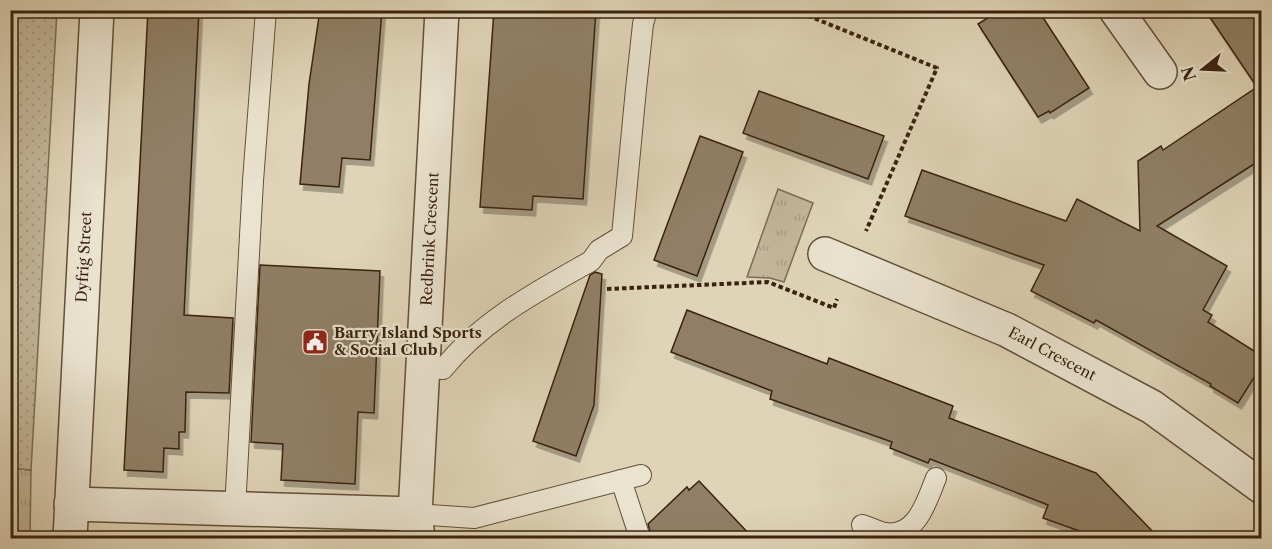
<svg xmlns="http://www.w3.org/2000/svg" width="1272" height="549" font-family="'Libre Caslon Text',serif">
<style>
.grass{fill:url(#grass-tufts);stroke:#7e6c54;stroke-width:1.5}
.park{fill:url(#park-dots);stroke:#7e6c54;stroke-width:1.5}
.building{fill:#907f66;stroke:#3a230f;stroke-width:1.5;filter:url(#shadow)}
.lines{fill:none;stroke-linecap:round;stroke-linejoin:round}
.service-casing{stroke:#634f39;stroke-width:22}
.minor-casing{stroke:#634f39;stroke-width:36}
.path{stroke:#3a230f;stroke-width:4;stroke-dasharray:4.5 3;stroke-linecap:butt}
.service{stroke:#eae3d0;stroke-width:20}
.minor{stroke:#eae3d0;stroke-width:33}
.labels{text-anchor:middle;stroke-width:4.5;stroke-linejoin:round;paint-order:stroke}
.street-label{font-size:15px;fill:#3a230f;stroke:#eae3d0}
.poi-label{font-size:15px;font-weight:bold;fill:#3a230f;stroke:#eae3d0;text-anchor:start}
</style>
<defs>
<pattern id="grass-tufts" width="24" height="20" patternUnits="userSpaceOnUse" patternTransform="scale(1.5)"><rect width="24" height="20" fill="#c3b69a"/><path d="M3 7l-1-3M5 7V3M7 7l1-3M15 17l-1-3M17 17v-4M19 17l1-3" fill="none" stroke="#a89c84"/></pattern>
<pattern id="park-dots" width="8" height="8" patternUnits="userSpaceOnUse" patternTransform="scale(1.5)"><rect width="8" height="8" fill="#c3b69a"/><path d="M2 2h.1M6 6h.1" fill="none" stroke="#a89c84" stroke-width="1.8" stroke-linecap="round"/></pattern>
<filter id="shadow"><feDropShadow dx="3.5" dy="6" stdDeviation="0" flood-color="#0004"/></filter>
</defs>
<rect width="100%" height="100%" fill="#dfd4b7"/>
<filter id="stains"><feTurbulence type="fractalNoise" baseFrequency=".00333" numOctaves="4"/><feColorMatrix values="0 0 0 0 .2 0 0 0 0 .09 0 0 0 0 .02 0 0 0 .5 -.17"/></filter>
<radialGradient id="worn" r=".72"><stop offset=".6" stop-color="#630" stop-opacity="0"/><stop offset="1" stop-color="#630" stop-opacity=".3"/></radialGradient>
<g class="grass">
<polygon points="778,189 813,203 784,282 770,278 747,277"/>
<polygon points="11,468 31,470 30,538 11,538"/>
</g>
<polygon class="park" points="10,11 57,11 31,470 10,468"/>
<g class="building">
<polygon points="148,10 199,10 184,315 233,318 229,393 186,392 185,432 179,432 179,449 164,448 163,472 124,470"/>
<polygon points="320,10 382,10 370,160 342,158 339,187 300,184 309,84"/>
<polygon points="494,10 596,10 583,199 533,196 532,210 480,207"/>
<polygon points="1000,10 1038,10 1089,88 1050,113 1049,111 1038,117 978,24"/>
<polygon points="1205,10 1262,10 1262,159 1157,226 1227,266 1203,310 1212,315 1208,322 1262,356 1262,365 1238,403 1210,386 1211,384 1096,320 1094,323 1031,291 1044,265 905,216 922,170 1066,221 1077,199 1140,231 1138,161 1161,146 1163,150 1257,87"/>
<polygon points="759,91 884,136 868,179 743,133"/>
<polygon points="700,136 743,152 697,276 654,260"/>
<polygon points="260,265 380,271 374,413 358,412 355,484 281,480 283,444 251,442"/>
<polygon points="595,272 602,274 594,405 576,456 533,441 590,275"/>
<polygon points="687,310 827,364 829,358 953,406 949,418 1096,473 1159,538 1099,538 1043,518 1048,505 930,459 928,463 890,448 892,442 770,399 772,391 671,352"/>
<polygon points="699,481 753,538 652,538 648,524 687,487 689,490"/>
</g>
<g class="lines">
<defs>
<g id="service">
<path d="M423,368L443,369C482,320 538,291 591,261L599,250L622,236L636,89L643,24L647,10"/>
<polyline points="621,480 640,538"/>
<polyline points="235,509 253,181 266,10"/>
<polyline points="415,514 474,518 641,475"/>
<path d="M862,525C870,527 878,532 885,533C917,538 927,500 936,478"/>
</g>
<g id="minor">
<polyline points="1116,10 1160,72"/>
<polyline points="825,254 1007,330 1152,407 1262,487"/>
<polyline points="71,504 415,514"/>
<polyline points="70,538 97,10"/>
<polyline points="418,538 415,514 442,10"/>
</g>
</defs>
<use href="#service" class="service-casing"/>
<use href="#minor" class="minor-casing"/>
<g class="path">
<polyline points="794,10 937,68 866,231"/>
<polyline points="607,289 768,282 834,308 837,299"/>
</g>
<use href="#service" class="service"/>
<use href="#minor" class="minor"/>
</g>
<defs>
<symbol id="civic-square" viewBox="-11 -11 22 22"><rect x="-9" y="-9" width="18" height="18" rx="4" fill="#8f2418" stroke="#eae3d0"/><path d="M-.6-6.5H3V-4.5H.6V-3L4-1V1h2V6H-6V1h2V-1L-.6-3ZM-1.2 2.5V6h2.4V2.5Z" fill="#fff"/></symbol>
</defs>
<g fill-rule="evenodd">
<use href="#civic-square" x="300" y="327" width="30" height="30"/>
</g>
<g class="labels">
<g class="street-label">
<text transform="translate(430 239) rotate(-87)" y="5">Redbrink Crescent</text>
<text transform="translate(84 257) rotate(-87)" y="5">Dyfrig Street</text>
<text transform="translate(1052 354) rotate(28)" y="5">Earl Crescent</text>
</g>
<g class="poi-label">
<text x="334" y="338">Barry Island Sports<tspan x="334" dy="17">&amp; Social Club</tspan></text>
</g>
</g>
<rect width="1272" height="549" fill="none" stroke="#dfd4b7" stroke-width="36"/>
<rect x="12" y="12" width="1248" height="525" fill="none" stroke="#3a230f" stroke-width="3"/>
<rect x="18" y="18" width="1236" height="513" fill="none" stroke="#3a230f" stroke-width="1.5"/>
<g transform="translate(1203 69) rotate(252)" stroke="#eae3d0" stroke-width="4.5" paint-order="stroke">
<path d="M0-4.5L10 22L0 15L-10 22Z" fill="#3a230f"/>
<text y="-9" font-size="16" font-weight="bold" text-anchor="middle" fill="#3a230f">N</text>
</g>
<rect width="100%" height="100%" filter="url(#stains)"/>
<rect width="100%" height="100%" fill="url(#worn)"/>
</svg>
